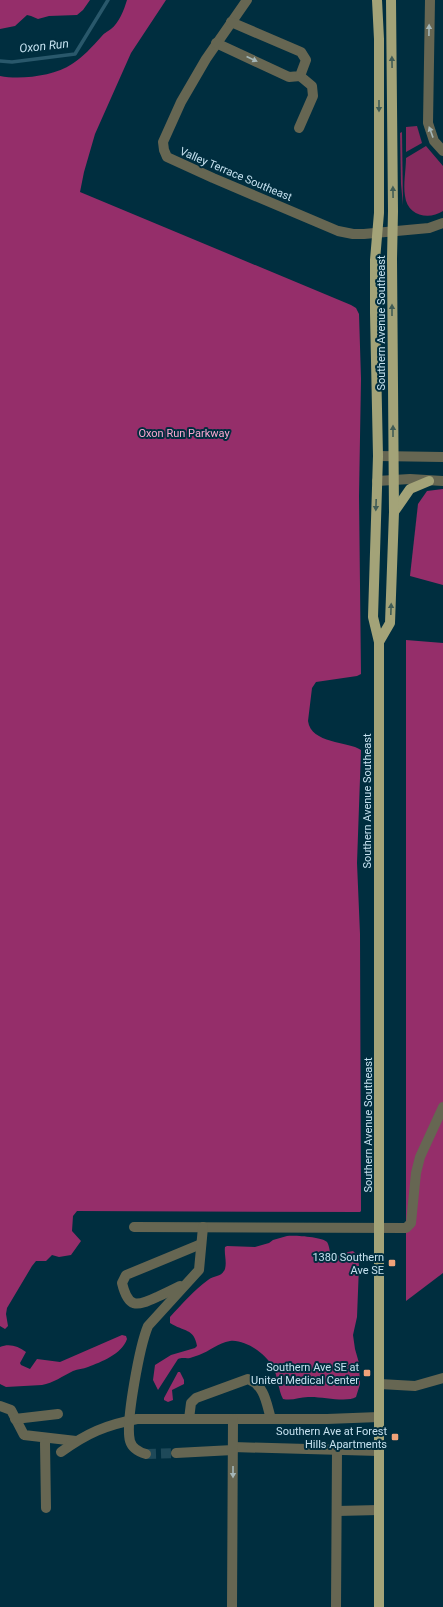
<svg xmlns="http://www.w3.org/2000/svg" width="443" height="1607" font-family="Roboto,sans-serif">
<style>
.green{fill:#832a5d}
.forest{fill:#952e6a}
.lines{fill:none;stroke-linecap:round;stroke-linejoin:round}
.stream{stroke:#29586b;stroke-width:3.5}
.minor-tunnel{stroke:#1e4959;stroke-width:10;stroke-dasharray:10 5;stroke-linecap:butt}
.minor{stroke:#666652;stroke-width:10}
.major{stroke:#a3a378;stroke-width:10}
.oneway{fill:#a4b6b8}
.oneway2{fill:#415d56}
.poi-dot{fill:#f0a279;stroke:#002e3f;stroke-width:1.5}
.labels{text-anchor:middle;stroke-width:4;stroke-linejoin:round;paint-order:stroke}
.street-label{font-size:11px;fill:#c5e1ef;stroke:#002e3f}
.park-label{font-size:11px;fill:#f8a7cf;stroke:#002e3f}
.poi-label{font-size:11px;fill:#c5e1ef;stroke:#002e3f;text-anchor:end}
.water-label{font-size:12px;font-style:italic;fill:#c5e2f0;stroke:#002e3f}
</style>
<rect width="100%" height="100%" fill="#002e3f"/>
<g class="green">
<polygon points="417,126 422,143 406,152 406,127"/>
<polygon points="402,132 403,205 401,184 400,133"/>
<path d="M426,146L443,166V211C428,221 407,215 405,196C403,184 406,170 406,158Z"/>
</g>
<g class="forest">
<polygon points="0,0 90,0 83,10 77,15 49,16 38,19 31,16 27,15 15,26 0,29"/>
<path d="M127,0H166L131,53L95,134L84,172L80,192L351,305L356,308L359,314L361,379L359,496L361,674L357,676L316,682L312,688L308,721C311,744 348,741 361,750L357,863L360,934L361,1211L360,1212L77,1211L73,1216L72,1231L81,1241L71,1255L59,1257L52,1255L46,1261H36L32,1266L7,1308L6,1314L8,1326L5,1329L0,1326V76C21,80 54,76 72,64C83,57 92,47 101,37C104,33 107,32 111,29C119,23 124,10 127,0Z"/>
<polygon points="443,489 443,585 410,576 418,504 427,491"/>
<polygon points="406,640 443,643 443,1273 406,1301"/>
<path d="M287,1236C295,1235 322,1237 327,1242C329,1245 330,1251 330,1255C338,1258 345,1252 353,1251L358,1256L359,1266L357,1317L353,1335L355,1349L359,1363L360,1384L356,1397C346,1403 321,1396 308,1397C299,1397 293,1401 283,1399C278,1389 278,1377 273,1367C266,1354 245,1339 230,1341C218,1343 210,1351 199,1355C196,1356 193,1357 190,1358C186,1359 183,1357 178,1359L158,1390L153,1380L155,1365L171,1355L195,1348L197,1346C194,1328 184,1332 170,1323V1317C182,1304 194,1290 208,1280C214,1275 221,1278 225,1269C227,1262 224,1254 225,1247L227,1246L255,1247L269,1243L273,1240Z"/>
<path d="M122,1335L126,1336L127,1339C122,1354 101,1362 88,1367C83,1369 78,1369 73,1371C63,1376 53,1383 42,1385L6,1387L0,1384V1347C9,1343 18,1346 26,1352L20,1363L21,1365L30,1369L37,1359L60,1362Z"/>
<polygon points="178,1372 180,1372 184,1380 184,1384 172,1390 173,1400 168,1402 164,1400 164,1398"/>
</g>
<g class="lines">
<polyline class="stream" points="0,61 12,62 75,54 108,0"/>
<polyline class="minor-tunnel" points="146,1454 176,1453"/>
<g class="minor">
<polyline points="247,0 206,59 181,102 163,142 164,150 167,157 213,178 338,231 353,234 364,234 429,228 443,223"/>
<polyline points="430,0 428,123 434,141 443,151"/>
<polyline points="216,43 289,77 300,76 306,60 301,52 231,22"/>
<polyline points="299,128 313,96 312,86 300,76"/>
<polyline points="378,456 443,457"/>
<polyline points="377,481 410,479 443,481"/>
<polyline points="134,1227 406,1228 411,1223 416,1173 420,1157 443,1107"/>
<path d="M180,1286C172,1290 164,1294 157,1297C136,1307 128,1308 122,1283L126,1275L201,1244"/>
<polyline points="380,1384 415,1386 443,1378"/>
<polyline points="0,1406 11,1410 24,1435 76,1441"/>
<polyline points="15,1419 58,1414"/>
<path d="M189,1419L191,1403L196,1398L248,1379C265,1386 266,1402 271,1419"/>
<polyline points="45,1443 46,1508"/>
<polyline points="233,1447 379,1451"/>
<path d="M61,1452C87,1433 106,1425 137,1419H327L379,1417"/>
<polyline points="176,1453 233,1450"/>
<path d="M146,1454C139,1452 132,1448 130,1441C125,1423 140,1345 148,1326L199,1270L203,1227"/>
<polyline points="337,1511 379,1510"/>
<polyline points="232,1607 233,1419"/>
<polyline points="336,1607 337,1450"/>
</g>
<g class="major">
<polyline points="377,0 379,39 379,213 375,260 375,313 378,456 373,617 379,642 379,1607"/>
<polyline points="394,512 410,489 429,481"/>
<polyline points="379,642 390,623 394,512 392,259 393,211 391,0"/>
</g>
</g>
<defs><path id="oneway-solid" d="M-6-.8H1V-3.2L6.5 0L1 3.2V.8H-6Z"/></defs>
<g class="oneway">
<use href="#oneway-solid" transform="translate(429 30) rotate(-89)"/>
<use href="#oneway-solid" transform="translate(252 59) rotate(25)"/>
<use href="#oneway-solid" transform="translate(431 132) rotate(-110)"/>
<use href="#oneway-solid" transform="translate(233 1472) rotate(90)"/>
</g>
<g class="oneway2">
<use href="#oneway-solid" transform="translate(392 62) rotate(-91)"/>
<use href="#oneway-solid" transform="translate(379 106) rotate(90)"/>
<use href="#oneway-solid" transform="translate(393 192) rotate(-91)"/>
<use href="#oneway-solid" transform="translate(392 310) rotate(-90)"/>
<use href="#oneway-solid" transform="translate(393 431) rotate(-90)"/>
<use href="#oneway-solid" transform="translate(376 505) rotate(92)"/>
<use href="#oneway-solid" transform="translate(391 609) rotate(-88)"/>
</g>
<g class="poi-dot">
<rect x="388" y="1259" width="8" height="8" rx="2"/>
<rect x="363" y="1369" width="8" height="8" rx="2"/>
<rect x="391" y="1433" width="8" height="8" rx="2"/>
</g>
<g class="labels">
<g class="street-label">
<text transform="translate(236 174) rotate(23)" y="4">Valley Terrace Southeast</text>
<text transform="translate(381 323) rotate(-90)" y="4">Southern Avenue Southeast</text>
<text transform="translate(367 801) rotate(-90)" y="4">Southern Avenue Southeast</text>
<text transform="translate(368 1125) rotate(-90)" y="4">Southern Avenue Southeast</text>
</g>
<g class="park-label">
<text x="184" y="437">Oxon Run Parkway</text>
</g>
<g class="poi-label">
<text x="384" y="1261">1380 Southern<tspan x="384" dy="13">Ave SE</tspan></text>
<text x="359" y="1371">Southern Ave SE at<tspan x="359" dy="13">United Medical Center</tspan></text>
<text x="387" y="1435">Southern Ave at Forest<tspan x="387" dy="13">Hills Apartments</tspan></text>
</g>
<g class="water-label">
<text transform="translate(44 46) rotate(-6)" y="4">Oxon Run</text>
</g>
</g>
</svg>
